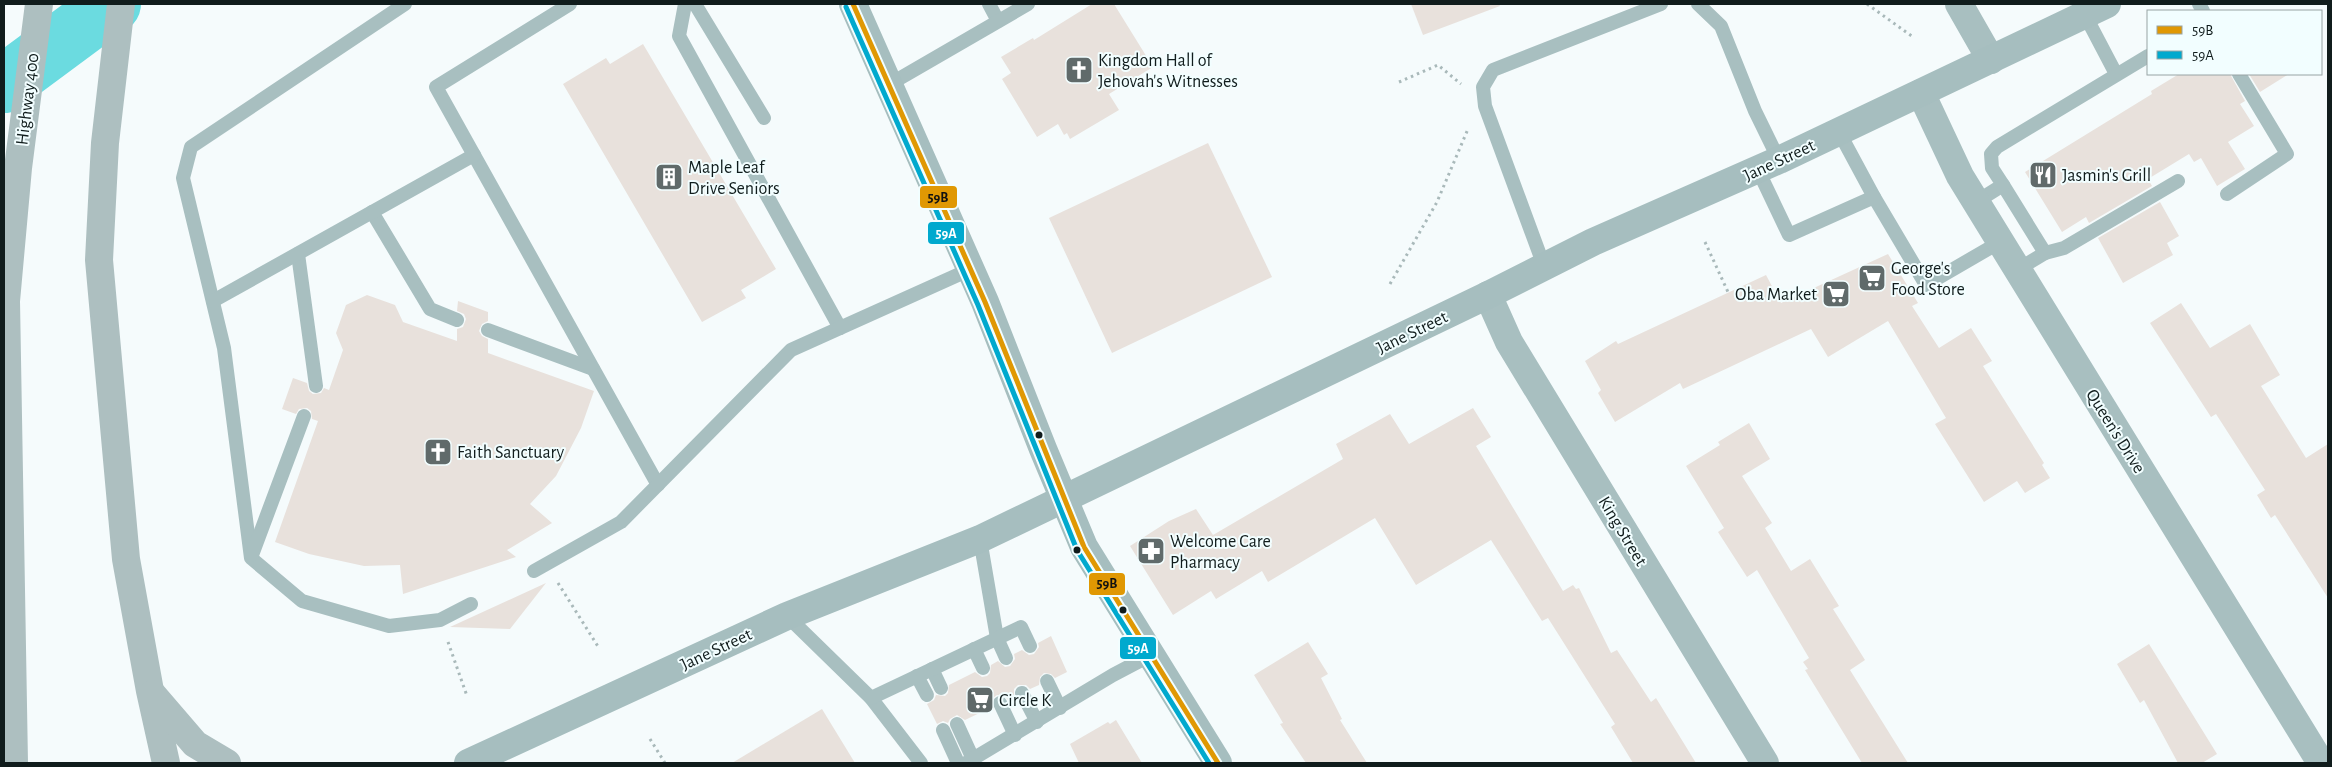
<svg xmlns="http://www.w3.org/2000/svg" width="2332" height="767" font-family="'Alegreya Sans',sans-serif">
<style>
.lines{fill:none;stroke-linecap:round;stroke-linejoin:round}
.river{stroke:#6bdbe0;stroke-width:58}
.building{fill:#e8e1dc}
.path{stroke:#a9b9ba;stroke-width:3;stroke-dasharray:2.5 4;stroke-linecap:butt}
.lane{stroke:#a8bfc0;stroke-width:14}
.street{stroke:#a8bfc0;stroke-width:28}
.secondary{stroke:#a6bebf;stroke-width:28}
.highway{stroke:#adbfc0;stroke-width:28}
.bus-1-casing{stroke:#f2feff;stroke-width:9}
.bus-2-casing{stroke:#f2feff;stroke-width:9}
.bus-1{stroke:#e09803;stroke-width:5}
.bus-2{stroke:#00a9ce;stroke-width:5}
.bus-dot{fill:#101c1c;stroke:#f2feff;stroke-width:2}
.labels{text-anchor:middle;stroke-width:4;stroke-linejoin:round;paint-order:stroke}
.poi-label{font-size:18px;fill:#101c1c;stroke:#f2feff;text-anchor:start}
.street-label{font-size:18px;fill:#101c1c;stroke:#f2feff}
.line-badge{stroke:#f2feff;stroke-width:2}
.badge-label{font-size:14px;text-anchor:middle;font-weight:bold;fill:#fff}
.pale-badge-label{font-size:14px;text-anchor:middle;font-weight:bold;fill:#111}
</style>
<rect width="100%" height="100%" fill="#f5fbfc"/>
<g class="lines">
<polyline class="river" points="4,84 112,4"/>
</g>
<g class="building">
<polygon points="1092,4 1114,4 1153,67 1109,94 1119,110 1070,139 1067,133 1064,135 1058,124 1037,137 1002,79 1011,73 1001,57 1033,38 1034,40"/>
<polygon points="1411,4 1499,4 1500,6 1423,35"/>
<polygon points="643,44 776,269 741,290 746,298 702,322 563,84 606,58 610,64"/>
<polygon points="2179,74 2230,74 2245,101 2240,104 2254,126 2228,142 2245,169 2217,186 2201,158 2194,162 2189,154 2148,179 2152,186 2089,223 2086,217 2062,232 2025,172 2152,94 2151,91"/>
<polygon points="2249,74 2289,74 2260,92"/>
<polygon points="1208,143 1272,277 1112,353 1049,218"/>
<polygon points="2160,202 2179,236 2167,243 2173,255 2123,283 2098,238"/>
<polygon points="1888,254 1918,303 1912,306 1939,348 1971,328 1992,361 1983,366 2044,463 2042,465 2050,478 2025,493 2017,481 1984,502 1935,424 1946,418 1888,321 1828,357 1811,329 1683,389 1680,383 1615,422 1598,393 1601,390 1585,361 1616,341 1618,344 1766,275 1781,303"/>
<polygon points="367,295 395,305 403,322 457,341 457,329 463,327 466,319 464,314 457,311 458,301 488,312 488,321 482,324 479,331 482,336 488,339 488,353 594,391 581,428 556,476 530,504 552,523 507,550 516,557 403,594 400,565 364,566 309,554 275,542 318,421 312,419 311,411 307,408 299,409 296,414 282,409 293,378 307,383 309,391 313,394 321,393 324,388 329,390 343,350 336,333 346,305"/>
<polygon points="2181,303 2210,348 2250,324 2280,375 2261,386 2306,458 2328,444 2328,598 2275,515 2271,518 2257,495 2265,490 2216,414 2211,417 2150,323"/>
<polygon points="1473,408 1491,437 1476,446 1563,591 1573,585 1576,589 1579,588 1611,653 1617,650 1651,702 1656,698 1696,763 1633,763 1611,727 1615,724 1548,618 1542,621 1491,540 1416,585 1375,518 1268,582 1262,571 1216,599 1211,591 1173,615 1130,546 1169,521 1196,509 1213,535 1343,459 1336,444 1390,414 1409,444"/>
<polygon points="1749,423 1770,459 1742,476 1772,523 1765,528 1791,571 1810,559 1839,606 1833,609 1865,660 1850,670 1908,763 1862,763 1805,670 1808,669 1803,662 1809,658 1757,570 1747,577 1718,532 1724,528 1686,466 1720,445 1718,442"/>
<polygon points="546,583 510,629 450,627"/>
<polygon points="1051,636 1067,672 1055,678 1051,674 1044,673 1040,677 1039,685 1030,689 1026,685 1018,685 1014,689 1014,697 1008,700 1005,696 997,695 993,698 992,707 965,720 957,715 950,719 948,723 943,721 937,724 927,704 934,700 936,695 945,696 948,693 949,685 975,672 982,677 987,676 990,673 991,665 998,661 1005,667 1010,666 1015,659 1014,654 1022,650 1029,655 1034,654 1039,647 1038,643"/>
<polygon points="1308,642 1328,674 1321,678 1342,719 1340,720 1367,763 1306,763 1280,724 1283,723 1279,716 1254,675"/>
<polygon points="2149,644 2217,754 2202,763 2178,763 2144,700 2140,703 2117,664"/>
<polygon points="822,709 855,763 732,763"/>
<polygon points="1116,720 1142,763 1079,763 1070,744 1108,722 1110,724"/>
</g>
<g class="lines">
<g class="path">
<polyline points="1867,4 1913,37"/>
<polyline points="1399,82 1438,65 1461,84"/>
<polyline points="1705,242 1728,292"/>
<polyline points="1390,284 1437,202 1468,129"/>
<polyline points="558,583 599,648"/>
<polyline points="448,642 467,696"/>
<polyline points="650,739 665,763"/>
</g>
<g class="lane">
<polyline points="405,4 191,147 183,178 224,348 251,558 302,601 389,626 440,620 471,604"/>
<polyline points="570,4 436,87 658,485"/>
<polyline points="685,4 679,36 840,328"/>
<polyline points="695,4 764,118"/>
<polyline points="989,4 998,21"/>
<polyline points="1698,4 1721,26 1755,111 1779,160"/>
<polyline points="2199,4 2203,11"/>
<polyline points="2085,15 2116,74"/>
<polyline points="890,84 1028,4"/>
<polyline points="1839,132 1874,197"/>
<polyline points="1758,170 1789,235 1874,197 1926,285 2000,242"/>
<polyline points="2003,185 2045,253 2017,270"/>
<polyline points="2227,194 2287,154 2239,74"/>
<polyline points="1976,202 2003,185 1992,168 1991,154 1997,147 2148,56"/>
<polyline points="372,212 430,309 457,320"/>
<polyline points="2045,253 2064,248 2178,181"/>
<polyline points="298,254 316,386"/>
<polyline points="1544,266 1485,106 1483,87 1493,70 1661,4"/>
<polyline points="213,301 474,155"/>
<polyline points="488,330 593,369"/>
<polyline points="980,539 997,638 1006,658"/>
<polyline points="252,555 304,416"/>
<polyline points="534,571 621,522 791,350 971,269"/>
<polyline points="787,616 871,698 921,763"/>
<polyline points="974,649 983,668"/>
<polyline points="932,669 941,688"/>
<polyline points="917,676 927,695"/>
<polyline points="1047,681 1060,708"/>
<polyline points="1022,693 1037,722"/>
<polyline points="871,698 1021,627 1030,646"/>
<polyline points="1000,703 1015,735"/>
<polyline points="957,724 973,759"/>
<polyline points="943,730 958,763"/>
<polyline points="966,763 1113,675 1151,655"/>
</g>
<g class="street">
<polyline points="1959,4 1991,60"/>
<polyline points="1921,93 1960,176 2321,763"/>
<polyline points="1488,295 1509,342 1765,763"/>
</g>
<g class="secondary">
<polyline points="853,4 985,302 1043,449 1084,547 1218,763"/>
<polyline points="468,763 787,616 980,539 1488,295 1593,242 1779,160 2107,4"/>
</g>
<g class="highway">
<polyline points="121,4 105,143 99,260 126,559 150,691 166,763"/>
<polyline points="152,694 195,744 227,763"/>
<polyline points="14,763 6,301 18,168 39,4"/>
</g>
<defs>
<polyline id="bus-1" points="853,4 985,302 1084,547 1218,763"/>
<polyline id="bus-2" points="846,7 978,305 1077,550 1209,763"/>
</defs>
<use href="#bus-1" class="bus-1-casing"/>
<use href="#bus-2" class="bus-2-casing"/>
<use href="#bus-1" class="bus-1"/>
<use href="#bus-2" class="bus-2"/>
</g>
<defs>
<symbol id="church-square" viewBox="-11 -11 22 22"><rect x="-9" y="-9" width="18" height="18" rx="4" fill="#606a6a" stroke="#f2feff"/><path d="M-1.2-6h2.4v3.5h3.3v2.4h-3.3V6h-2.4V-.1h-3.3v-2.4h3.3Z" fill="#fff"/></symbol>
<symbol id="restaurant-square" viewBox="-11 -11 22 22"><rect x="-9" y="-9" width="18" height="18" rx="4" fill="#606a6a" stroke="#f2feff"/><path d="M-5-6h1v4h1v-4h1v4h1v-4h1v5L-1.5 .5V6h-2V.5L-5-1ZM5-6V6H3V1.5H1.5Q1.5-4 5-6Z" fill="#fff"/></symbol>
<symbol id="building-square" viewBox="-11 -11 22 22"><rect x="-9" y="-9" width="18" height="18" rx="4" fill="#606a6a" stroke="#f2feff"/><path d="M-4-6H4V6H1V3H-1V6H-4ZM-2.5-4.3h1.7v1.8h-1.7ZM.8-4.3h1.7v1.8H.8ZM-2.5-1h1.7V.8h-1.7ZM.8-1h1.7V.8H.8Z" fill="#fff"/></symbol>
<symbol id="supermarket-square" viewBox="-11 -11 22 22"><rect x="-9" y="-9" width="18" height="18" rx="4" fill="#606a6a" stroke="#f2feff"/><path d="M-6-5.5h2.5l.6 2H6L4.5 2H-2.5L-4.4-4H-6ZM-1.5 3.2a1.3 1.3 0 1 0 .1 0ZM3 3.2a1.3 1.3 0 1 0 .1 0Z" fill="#fff"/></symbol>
<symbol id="pharmacy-square" viewBox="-11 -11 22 22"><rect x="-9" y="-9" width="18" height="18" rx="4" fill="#606a6a" stroke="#f2feff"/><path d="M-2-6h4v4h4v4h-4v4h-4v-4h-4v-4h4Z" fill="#fff"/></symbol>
</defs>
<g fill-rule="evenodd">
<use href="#church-square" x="1063" y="54" width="32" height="32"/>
<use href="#restaurant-square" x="2027" y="159" width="32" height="32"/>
<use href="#building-square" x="653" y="161" width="32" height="32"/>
<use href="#supermarket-square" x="1856" y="262" width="32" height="32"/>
<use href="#supermarket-square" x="1820" y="278" width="32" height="32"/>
<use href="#church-square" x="422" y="436" width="32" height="32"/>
<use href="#pharmacy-square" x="1135" y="535" width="32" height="32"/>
<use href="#supermarket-square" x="964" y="684" width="32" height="32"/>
</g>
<g class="bus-dot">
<circle cx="1039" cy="435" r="4.5"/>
<circle cx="1077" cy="550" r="4.5"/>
<circle cx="1123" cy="610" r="4.5"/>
</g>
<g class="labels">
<g class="poi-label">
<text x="1098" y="66">Kingdom Hall of<tspan x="1098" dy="21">Jehovah's Witnesses</tspan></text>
<text x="688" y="173">Maple Leaf<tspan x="688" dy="21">Drive Seniors</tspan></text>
<text x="2062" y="181">Jasmin's Grill</text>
<text x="1891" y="274">George's<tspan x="1891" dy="21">Food Store</tspan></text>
<text x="1817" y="300" text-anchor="end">Oba Market</text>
<text x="457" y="458">Faith Sanctuary</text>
<text x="1170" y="547">Welcome Care<tspan x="1170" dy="21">Pharmacy</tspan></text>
<text x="999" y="706">Circle K</text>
</g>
<g class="street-label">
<text transform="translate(27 99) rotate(-83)" y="6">Highway 400</text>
<text transform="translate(1779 160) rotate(-25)" y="6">Jane Street</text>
<text transform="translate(1412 332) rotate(-26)" y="6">Jane Street</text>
<text transform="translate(2116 431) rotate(58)" y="6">Queen's Drive</text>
<text transform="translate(1623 531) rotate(59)" y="6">King Street</text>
<text transform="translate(716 649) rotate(-25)" y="6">Jane Street</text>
</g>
</g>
<g class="line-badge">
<rect x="919" y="185" width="39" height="24" rx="5" fill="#e09803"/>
<rect x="927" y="221" width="38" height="24" rx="5" fill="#00a9ce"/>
<rect x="1088" y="572" width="38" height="24" rx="5" fill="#e09803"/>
<rect x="1119" y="636" width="38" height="24" rx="5" fill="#00a9ce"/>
</g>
<g class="badge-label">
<text x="946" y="238">59A</text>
<text x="1138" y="653">59A</text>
</g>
<g class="pale-badge-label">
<text x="938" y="202">59B</text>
<text x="1107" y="588">59B</text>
</g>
<rect width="2332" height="767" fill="none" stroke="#101c1c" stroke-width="10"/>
<rect x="2147" y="10" width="175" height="65" fill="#f2feff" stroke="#98a4a4"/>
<rect x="2157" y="26" width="25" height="8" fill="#e09803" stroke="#98a4a4"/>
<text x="2192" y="35" font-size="15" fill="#101c1c">59B</text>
<rect x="2157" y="51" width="25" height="8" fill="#00a9ce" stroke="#98a4a4"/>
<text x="2192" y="60" font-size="15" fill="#101c1c">59A</text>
</svg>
